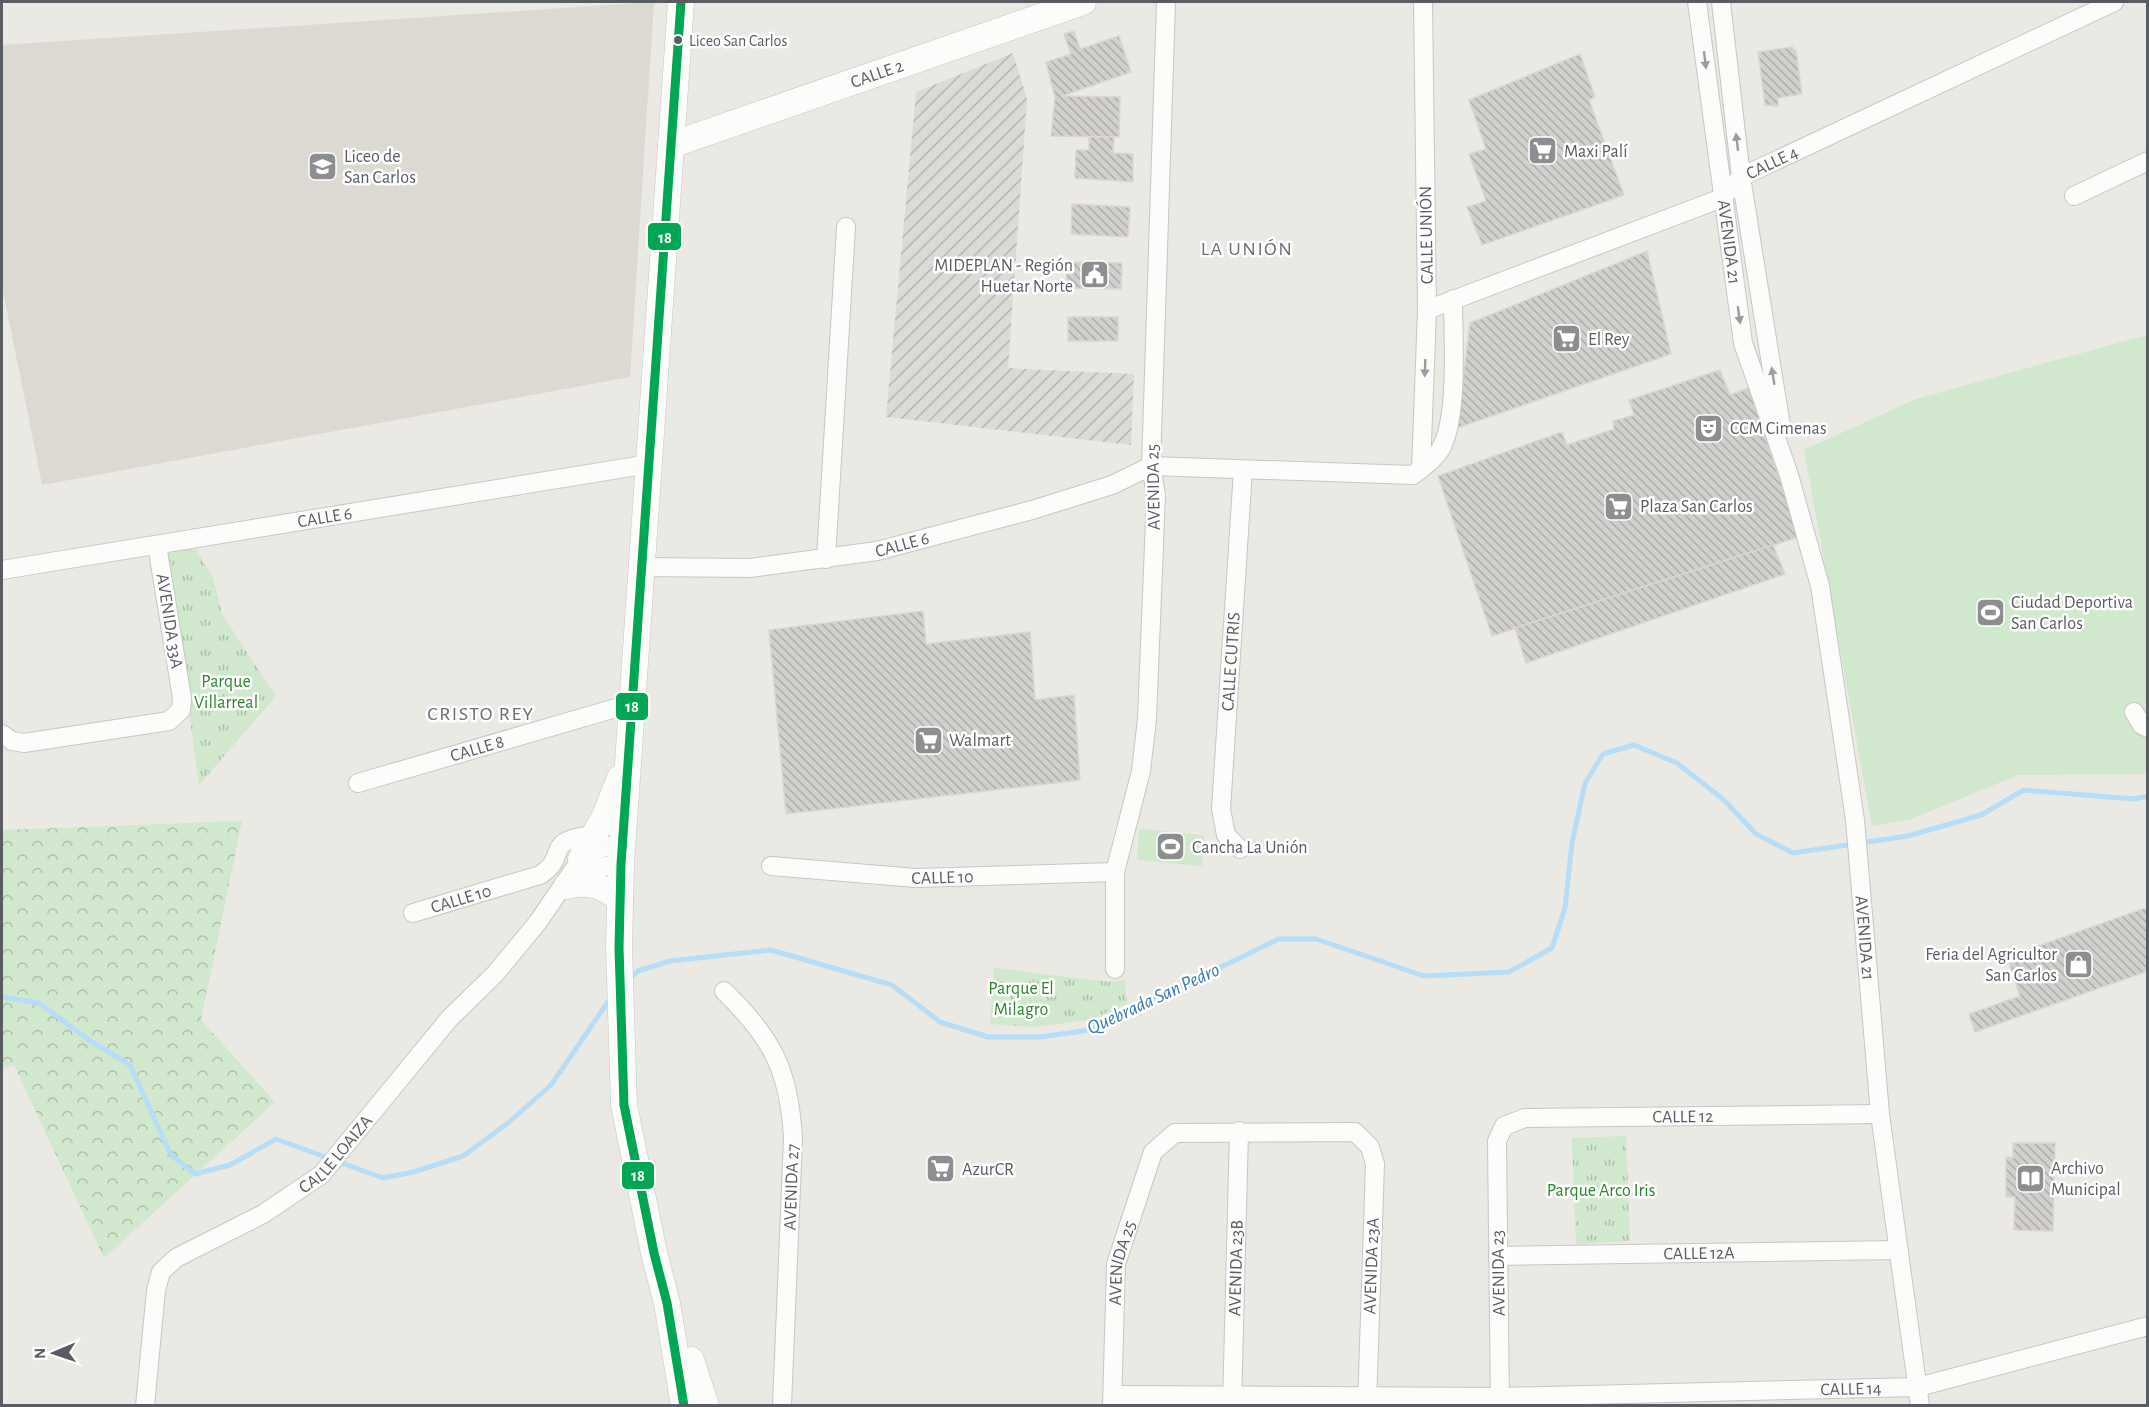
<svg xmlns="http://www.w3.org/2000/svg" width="2149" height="1407" font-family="'Alegreya Sans',sans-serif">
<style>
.industrial{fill:url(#industrial-furrows)}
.education{fill:#dcd9d2}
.grass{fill:url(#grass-tufts)}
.forest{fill:url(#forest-crowns)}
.pitch{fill:#d0e8cc}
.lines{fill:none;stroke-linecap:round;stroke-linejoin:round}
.stream{stroke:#b5ddf7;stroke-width:5}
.building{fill:url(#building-back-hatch);stroke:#dad7d2;stroke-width:1.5}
.minor-casing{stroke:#c6c6c4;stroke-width:20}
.secondary-casing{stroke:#c6c7c5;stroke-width:27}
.minor{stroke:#fcfcfb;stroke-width:18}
.secondary{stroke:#fcfcfb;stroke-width:26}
.bus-1-casing{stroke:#fff;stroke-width:14}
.bus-1{stroke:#00a651;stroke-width:9}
.oneway{fill:#9a9d9f}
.bus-dot{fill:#595d62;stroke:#fff;stroke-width:2}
.labels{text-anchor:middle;stroke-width:5;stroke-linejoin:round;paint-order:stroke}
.bus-label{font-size:16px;fill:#595d62;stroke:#fff;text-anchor:start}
.street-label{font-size:18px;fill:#595d62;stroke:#fff}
.poi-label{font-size:18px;fill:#595d62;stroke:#fff;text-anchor:start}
.park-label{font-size:18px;fill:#2e842e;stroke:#fff}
.neighbourhood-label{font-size:20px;letter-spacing:1.5px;fill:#6a6f74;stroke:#fff}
.water-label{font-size:20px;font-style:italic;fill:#3579b8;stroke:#fff}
.line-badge{stroke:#fff;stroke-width:2}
.badge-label{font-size:16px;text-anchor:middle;font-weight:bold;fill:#fff}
</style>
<defs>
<pattern id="industrial-furrows" width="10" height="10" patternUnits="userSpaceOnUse" patternTransform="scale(1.5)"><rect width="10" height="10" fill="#dcdad6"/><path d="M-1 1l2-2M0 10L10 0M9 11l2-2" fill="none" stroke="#b5b4b1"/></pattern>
<pattern id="grass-tufts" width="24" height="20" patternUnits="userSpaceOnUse" patternTransform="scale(1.5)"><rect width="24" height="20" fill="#d0e8cc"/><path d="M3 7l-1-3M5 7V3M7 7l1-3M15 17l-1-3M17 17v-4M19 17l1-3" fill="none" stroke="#acbfa9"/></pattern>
<pattern id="forest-crowns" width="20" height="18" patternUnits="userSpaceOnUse" patternTransform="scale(1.5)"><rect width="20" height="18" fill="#d0e8cc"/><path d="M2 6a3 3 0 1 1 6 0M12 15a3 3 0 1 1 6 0" fill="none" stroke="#acbfa9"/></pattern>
<pattern id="building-back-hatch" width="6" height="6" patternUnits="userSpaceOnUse" patternTransform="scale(1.5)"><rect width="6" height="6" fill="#d1d0cd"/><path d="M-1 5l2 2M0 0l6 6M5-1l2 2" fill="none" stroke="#adacaa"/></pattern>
</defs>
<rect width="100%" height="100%" fill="#eae9e3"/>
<polygon class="industrial" points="1013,53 1027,99 1008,368 1134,374 1131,445 886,417 916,92"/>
<polygon class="education" points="654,2 630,377 42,485 2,286 2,45"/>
<g class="grass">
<polygon points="196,549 213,578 222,614 276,696 199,785 167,552"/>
<polygon points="994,968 1111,982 1125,980 1127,1004 1090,1020 1032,1027 990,1024"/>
<polygon points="1626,1136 1630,1241 1576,1244 1572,1138"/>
</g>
<polygon class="forest" points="242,821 201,1020 275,1102 104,1258 14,1065 2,1068 2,830"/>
<g class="pitch">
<polygon points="2147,335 2147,774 2018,775 1911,819 1872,826 1804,450 1916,399"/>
<polygon points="1139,829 1204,835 1202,866 1137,860"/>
</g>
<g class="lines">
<g class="stream">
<polyline points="627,981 638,971 670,961 771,950 892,985 940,1022 988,1037 1040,1037 1090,1030 1279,939 1316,939 1424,976 1509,972 1552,948 1565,908 1572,843 1585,783 1603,754 1634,745 1677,763 1724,800 1756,834 1793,853 1908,836 1981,815 2024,790 2134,799 2148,796"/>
<polyline points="2,997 39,1003 89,1040 130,1065 171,1155 195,1174 230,1165 276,1139 383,1178 414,1172 463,1156 508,1123 551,1085 612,996"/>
</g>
</g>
<g class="building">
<polygon points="1074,31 1080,49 1119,36 1131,72 1062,96 1120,97 1119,137 1051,136 1055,97 1046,62 1071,54 1064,34"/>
<polygon points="1792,47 1796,51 1802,94 1778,98 1778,106 1765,105 1758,52"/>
<polygon points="1580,54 1595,97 1589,100 1624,195 1482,245 1467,207 1486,201 1469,154 1486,149 1469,100"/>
<polygon points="1089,137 1114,137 1113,153 1133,154 1133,182 1075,178 1076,150 1089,150"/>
<polygon points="1072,204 1130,207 1128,237 1071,234"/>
<polygon points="1647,251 1671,354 1457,428 1470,323"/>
<polygon points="1067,262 1122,263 1121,289 1066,288"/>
<rect x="1068" y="317" width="50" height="24"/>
<polygon points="1720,370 1730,395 1749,388 1799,537 1492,636 1438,476 1562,432 1567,445 1614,429 1613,421 1634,415 1629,400"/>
<polygon points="1773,545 1785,574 1526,663 1515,628"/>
<polygon points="923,611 926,644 1030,632 1035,700 1074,695 1080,780 786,814 769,630"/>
<polygon points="2148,907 2148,971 1975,1032 1969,1014 2020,996 2007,957"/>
<polygon points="2013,1143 2055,1143 2053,1231 2014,1230 2015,1197 2006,1197 2006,1157 2013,1158"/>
</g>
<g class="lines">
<defs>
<g id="minor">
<path id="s1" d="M1697,2L1743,343L1789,475L1820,586L1855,820L1880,1114L1920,1406"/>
<polyline points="1721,2 1741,177 1781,426"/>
<polyline points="2074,196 2148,161"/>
<path id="s2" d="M1427,310L1722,198L1741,177L2114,2"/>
<polyline points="1421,469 1427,310 1423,2"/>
<polyline points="826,559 846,227"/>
<path id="s3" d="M642,567L750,568L877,551L1032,510L1112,485L1151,466L1413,475C1422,468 1434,460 1440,450C1459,419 1453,336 1453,299"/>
<path id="s4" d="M2,570L649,464"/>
<polyline points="2134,712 2142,725 2148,728"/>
<polyline points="2,734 12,741 24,743 169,721 181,710 182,698 157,545"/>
<path id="s5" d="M358,783L633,703"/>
<path id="s6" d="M1240,849L1226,835L1221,809L1243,470"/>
<path id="s7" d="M771,866L916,878L1115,872"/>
<polyline points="569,885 593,868 621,864"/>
<path id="s8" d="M413,913L540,875C571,855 540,841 594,835"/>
<polyline points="1115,969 1115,872 1141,771 1147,719 1156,495 1151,466 1166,2"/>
<path d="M724,991C772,1038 789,1069 793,1138L782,1406"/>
<path id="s9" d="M1498,1256L1899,1250"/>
<path id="s10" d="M1113,1395L1499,1397L1918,1387L2148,1326"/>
<path id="s11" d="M145,1406L156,1290L161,1272L176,1258L263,1214L321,1175L449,1019L495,974L538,922L581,859L599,849L623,843"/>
<path id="s12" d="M1112,1406L1116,1264L1153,1152L1175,1133L1355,1132L1370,1147L1375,1164L1367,1406"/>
<path id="s13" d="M1232,1406L1239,1131"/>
<path id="s14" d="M1500,1406L1497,1141L1504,1126L1525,1118L1880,1114"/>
</g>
<g id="secondary">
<polyline points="681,2 621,864 619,948 624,1105 654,1253 667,1303 684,1406"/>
<path id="s15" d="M671,145L1083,2"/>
<polyline points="581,859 605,816 620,778"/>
<path d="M567,886C589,880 602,886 620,899"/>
<polyline points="691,1360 706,1406"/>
</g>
</defs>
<use href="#minor" class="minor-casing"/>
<use href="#secondary" class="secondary-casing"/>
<use href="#minor" class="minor"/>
<use href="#secondary" class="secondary"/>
<defs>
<polyline id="bus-1" points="681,2 621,864 619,948 624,1105 654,1253 667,1303 684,1406"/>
</defs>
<use href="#bus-1" class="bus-1-casing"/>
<use href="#bus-1" class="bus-1"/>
</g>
<defs><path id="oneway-solid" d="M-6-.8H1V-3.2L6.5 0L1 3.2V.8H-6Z" transform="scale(1.5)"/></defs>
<g class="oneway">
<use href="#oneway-solid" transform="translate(1705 60) rotate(83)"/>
<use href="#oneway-solid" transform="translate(1737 142) rotate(-97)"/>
<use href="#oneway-solid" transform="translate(1739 315) rotate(82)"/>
<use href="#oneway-solid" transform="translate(1425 368) rotate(92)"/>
<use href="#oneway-solid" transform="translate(1773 376) rotate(-99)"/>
</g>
<defs>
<symbol id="supermarket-square" viewBox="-11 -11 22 22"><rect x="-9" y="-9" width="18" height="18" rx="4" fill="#8c8e8f" stroke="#fff"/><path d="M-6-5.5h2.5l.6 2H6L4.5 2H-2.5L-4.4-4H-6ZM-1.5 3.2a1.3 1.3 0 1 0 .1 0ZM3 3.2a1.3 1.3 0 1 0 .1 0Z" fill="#fff"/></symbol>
<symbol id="school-square" viewBox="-11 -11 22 22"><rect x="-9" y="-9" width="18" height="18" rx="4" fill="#8c8e8f" stroke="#fff"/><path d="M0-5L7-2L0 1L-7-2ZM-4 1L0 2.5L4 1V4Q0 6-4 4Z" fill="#fff"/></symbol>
<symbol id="civic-square" viewBox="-11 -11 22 22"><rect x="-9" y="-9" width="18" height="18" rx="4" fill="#8c8e8f" stroke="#fff"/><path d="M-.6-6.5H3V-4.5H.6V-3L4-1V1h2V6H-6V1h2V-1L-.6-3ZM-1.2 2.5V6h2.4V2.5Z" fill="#fff"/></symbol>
<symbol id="theatre-square" viewBox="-11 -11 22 22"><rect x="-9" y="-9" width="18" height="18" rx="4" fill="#8c8e8f" stroke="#fff"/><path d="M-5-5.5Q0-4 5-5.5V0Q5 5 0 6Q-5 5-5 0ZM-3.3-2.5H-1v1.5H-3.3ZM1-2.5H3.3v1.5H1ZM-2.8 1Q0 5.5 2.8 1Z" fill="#fff"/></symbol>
<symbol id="stadium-square" viewBox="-11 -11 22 22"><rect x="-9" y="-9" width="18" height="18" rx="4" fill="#8c8e8f" stroke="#fff"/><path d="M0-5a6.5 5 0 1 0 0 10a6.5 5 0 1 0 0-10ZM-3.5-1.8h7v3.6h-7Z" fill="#fff"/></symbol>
<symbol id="shop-square" viewBox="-11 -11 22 22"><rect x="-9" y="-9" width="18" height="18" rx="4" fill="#8c8e8f" stroke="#fff"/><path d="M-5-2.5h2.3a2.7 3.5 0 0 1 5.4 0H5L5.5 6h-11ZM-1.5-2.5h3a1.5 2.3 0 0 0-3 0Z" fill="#fff"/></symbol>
<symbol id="library-square" viewBox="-11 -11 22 22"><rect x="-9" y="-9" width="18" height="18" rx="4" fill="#8c8e8f" stroke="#fff"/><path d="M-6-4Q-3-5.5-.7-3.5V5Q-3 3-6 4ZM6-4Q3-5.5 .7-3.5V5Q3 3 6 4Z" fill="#fff"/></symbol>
</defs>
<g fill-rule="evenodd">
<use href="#supermarket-square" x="1526" y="134" width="33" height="33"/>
<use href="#school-square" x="306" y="150" width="33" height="33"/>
<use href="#civic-square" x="1078" y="258" width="33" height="33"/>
<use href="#supermarket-square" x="1550" y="322" width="33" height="33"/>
<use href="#theatre-square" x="1692" y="412" width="33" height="33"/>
<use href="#supermarket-square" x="1602" y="490" width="33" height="33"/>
<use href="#stadium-square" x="1974" y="596" width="33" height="33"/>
<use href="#supermarket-square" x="912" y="724" width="33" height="33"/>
<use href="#stadium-square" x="1154" y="830" width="33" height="33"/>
<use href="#shop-square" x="2062" y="948" width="33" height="33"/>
<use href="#supermarket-square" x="924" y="1152" width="33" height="33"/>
<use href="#library-square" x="2014" y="1162" width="33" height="33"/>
</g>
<circle class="bus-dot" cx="678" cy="40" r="5"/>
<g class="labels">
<g class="bus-label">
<text x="689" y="46">Liceo San Carlos</text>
</g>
<g class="street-label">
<text dy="6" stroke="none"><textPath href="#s15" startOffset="218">CALLE 2</textPath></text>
<text dy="6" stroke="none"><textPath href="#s2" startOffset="378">CALLE 4</textPath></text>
<text transform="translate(1426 235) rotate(-91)" y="6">CALLE UNIÓN</text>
<text dy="6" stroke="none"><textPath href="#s1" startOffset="242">AVENIDA 21</textPath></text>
<text transform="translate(1153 487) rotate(-91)" y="6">AVENIDA 25</text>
<text dy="6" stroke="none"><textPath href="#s4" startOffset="327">CALLE 6</textPath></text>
<text dy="6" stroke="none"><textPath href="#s3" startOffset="262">CALLE 6</textPath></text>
<text transform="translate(170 621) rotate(81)" y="6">AVENIDA 33A</text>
<text dy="6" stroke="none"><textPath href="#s6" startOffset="194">CALLE CUTRIS</textPath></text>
<text dy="6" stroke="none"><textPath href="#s5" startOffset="124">CALLE 8</textPath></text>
<text dy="6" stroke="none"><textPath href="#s7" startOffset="172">CALLE 10</textPath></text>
<text dy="6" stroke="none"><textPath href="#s8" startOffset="50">CALLE 10</textPath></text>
<text dy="6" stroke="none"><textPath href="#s1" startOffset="954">AVENIDA 21</textPath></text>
<text dy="6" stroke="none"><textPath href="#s14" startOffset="462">CALLE 12</textPath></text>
<text dy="6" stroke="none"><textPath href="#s11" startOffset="348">CALLE LOAIZA</textPath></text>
<text transform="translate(791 1187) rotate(-88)" y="6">AVENIDA 27</text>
<text dy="6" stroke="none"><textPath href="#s9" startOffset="201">CALLE 12A</textPath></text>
<text dy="6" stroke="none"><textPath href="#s12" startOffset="144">AVENIDA 25</textPath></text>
<text transform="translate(1371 1266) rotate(-88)" y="6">AVENIDA 23A</text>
<text dy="6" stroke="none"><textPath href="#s13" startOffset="138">AVENIDA 23B</textPath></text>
<text transform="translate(1498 1273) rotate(-91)" y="6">AVENIDA 23</text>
<text dy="6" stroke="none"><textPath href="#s10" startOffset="738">CALLE 14</textPath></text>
</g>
<g class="poi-label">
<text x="1564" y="157">Maxi Palí</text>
<text x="344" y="162">Liceo de<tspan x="344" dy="21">San Carlos</tspan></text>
<text x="1073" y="271" text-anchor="end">MIDEPLAN - Región<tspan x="1073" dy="21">Huetar Norte</tspan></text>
<text x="1588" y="345">El Rey</text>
<text x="1730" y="434">CCM Cimenas</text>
<text x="1640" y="512">Plaza San Carlos</text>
<text x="2011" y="608">Ciudad Deportiva<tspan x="2011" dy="21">San Carlos</tspan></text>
<text x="949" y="746">Walmart</text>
<text x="1192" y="853">Cancha La Unión</text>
<text x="2057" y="960" text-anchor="end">Feria del Agricultor<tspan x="2057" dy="21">San Carlos</tspan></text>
<text x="2051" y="1174">Archivo<tspan x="2051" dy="21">Municipal</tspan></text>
<text x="962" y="1175">AzurCR</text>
</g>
<g class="park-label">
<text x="226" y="687">Parque<tspan x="226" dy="21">Villarreal</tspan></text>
<text x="1021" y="994">Parque El<tspan x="1021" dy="21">Milagro</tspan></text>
<text x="1601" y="1196">Parque Arco Iris</text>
</g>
<g class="neighbourhood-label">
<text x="1247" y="255">LA UNIÓN</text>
<text x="481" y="720">CRISTO REY</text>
</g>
<g class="water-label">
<text transform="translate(1153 998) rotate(-25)" y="7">Quebrada San Pedro</text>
</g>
</g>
<g class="line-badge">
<rect x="647" y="222" width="35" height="29" rx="6" fill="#00a651"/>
<rect x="615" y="692" width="34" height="29" rx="6" fill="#00a651"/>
<rect x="621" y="1161" width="34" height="29" rx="6" fill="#00a651"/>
</g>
<g class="badge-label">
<text x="665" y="243">18</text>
<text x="632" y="712">18</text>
<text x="638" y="1181">18</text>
</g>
<rect width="2149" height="1407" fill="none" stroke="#595d62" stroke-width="6"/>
<g transform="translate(54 1353) rotate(268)" stroke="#ffffff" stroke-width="4.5" paint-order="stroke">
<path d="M0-4.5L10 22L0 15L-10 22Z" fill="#595d62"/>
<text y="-9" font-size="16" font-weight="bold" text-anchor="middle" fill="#595d62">N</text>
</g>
</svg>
